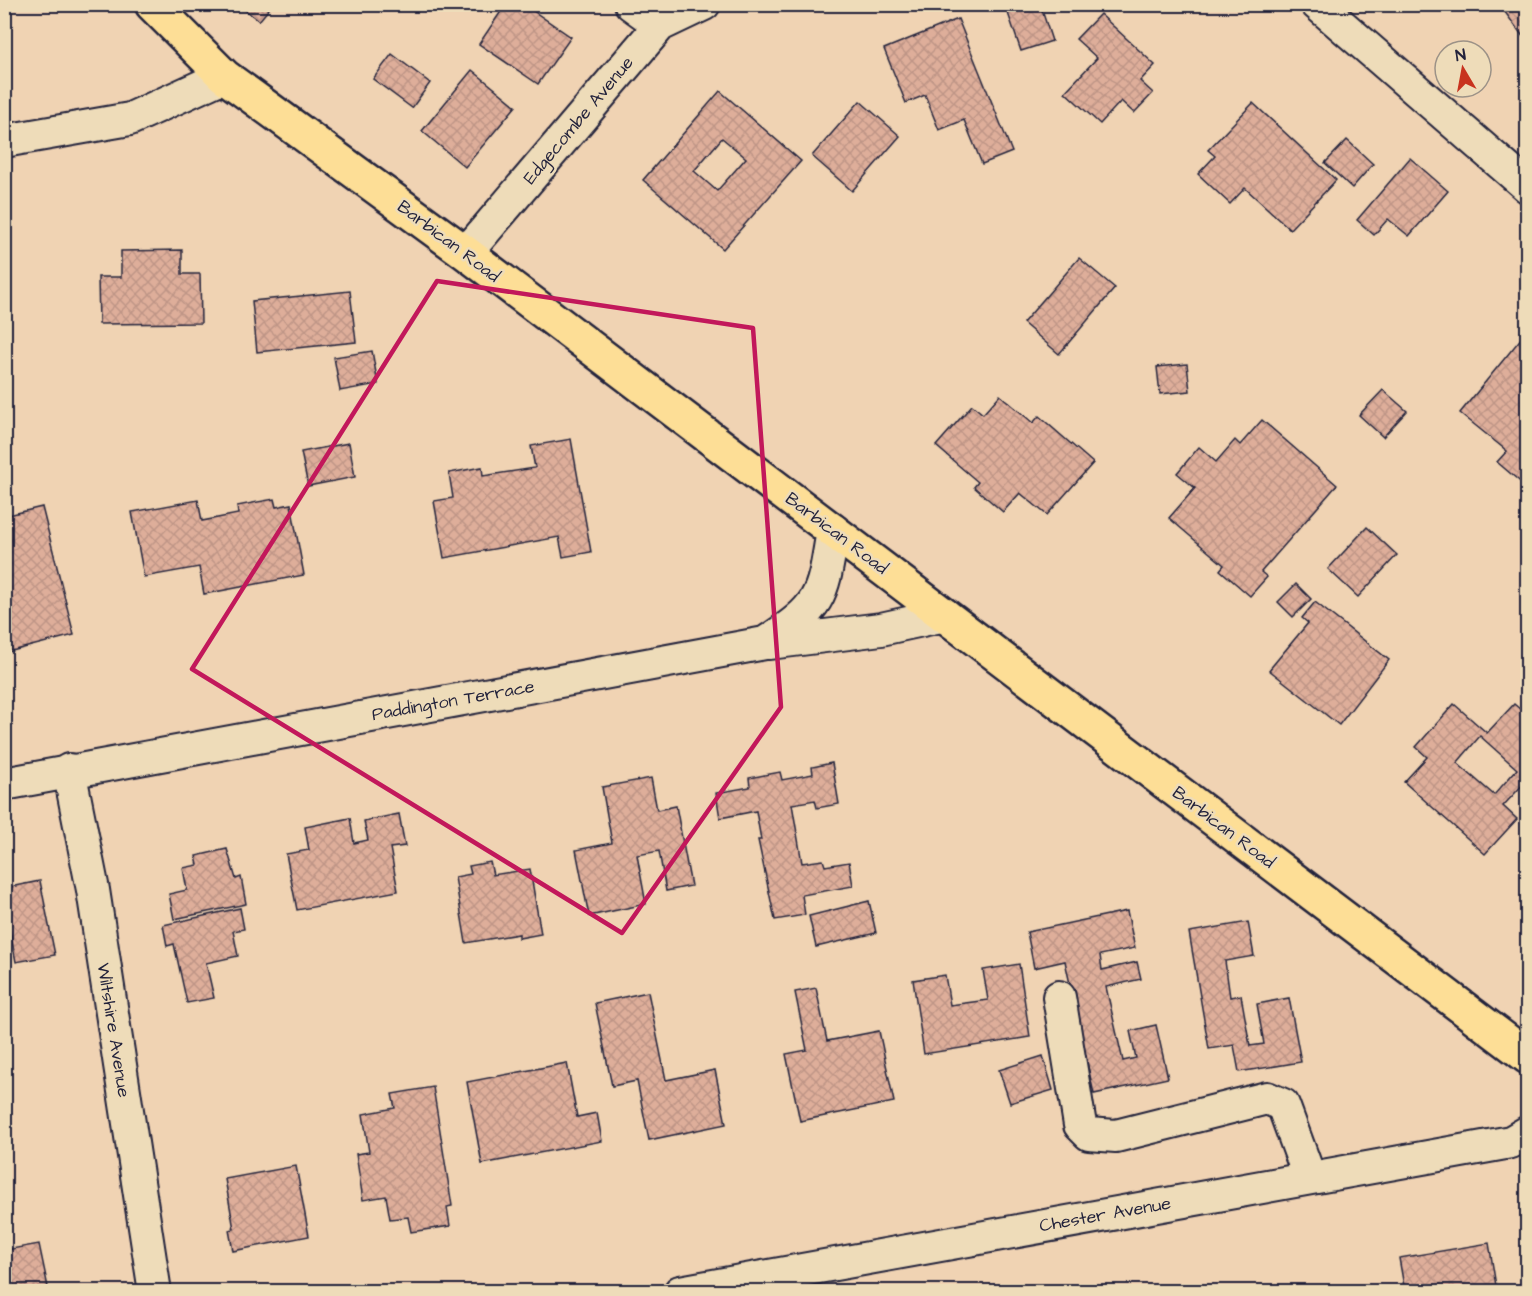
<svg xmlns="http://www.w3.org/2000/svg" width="1532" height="1296" font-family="'Architects Daughter',sans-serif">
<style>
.building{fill:url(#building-cross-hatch);stroke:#22223b;stroke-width:1.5;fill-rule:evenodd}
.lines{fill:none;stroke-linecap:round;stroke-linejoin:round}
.minor-casing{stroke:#22223b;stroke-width:36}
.major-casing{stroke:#22223b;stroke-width:38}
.minor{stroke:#eedcb9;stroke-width:32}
.major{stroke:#fdde96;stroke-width:33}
.marked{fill:none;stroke:#c2185b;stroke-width:4.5;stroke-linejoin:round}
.labels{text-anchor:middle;stroke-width:5;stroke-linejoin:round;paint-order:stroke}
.street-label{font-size:18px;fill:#22223b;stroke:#eedcb9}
</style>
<defs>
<pattern id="building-cross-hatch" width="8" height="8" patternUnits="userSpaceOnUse" patternTransform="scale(1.5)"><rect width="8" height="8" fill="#deae9a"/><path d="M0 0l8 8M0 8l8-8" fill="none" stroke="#be9586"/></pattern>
</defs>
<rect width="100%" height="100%" fill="#f0d3b3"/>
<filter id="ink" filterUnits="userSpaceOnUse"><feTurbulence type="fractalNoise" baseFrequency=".0167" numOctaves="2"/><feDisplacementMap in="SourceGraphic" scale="12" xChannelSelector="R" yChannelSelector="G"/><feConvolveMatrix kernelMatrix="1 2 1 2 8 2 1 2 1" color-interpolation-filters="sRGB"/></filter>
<g filter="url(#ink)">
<g class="building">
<polygon points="238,4 273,4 259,21"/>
<polygon points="506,4 523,4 571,37 538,84 479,44"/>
<polygon points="1034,4 1040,4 1052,41 1021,51 1008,13"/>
<polygon points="1499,4 1528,4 1528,35 1524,38"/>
<polygon points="1100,14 1155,65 1140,81 1153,93 1134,113 1121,101 1100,124 1065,92 1097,58 1076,39"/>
<polygon points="958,19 1012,152 982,164 964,120 939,130 925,95 906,103 884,49"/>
<polygon points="392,54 430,83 412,108 373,79"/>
<polygon points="472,70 516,106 465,167 422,131"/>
<path d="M720,91L801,161L723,249L643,180ZM722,138L746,158L717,191L694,171Z"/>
<polygon points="860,101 900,136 852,191 812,156"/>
<polygon points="1253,103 1336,180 1290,229 1245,188 1230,204 1198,174 1215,156 1208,150"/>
<polygon points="1347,140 1373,164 1352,188 1325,163"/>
<polygon points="1410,158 1448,191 1409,236 1388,219 1374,235 1357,220"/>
<polygon points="182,250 182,274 200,274 201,323 99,324 98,277 121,277 121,251"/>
<polygon points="1079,258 1115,288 1059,354 1023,323"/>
<polygon points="350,291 356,342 257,352 252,301"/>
<polygon points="1523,336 1528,340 1528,481 1524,485 1497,462 1507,451 1460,413"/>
<polygon points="372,351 378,384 340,391 334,357"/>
<polygon points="1187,364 1190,391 1160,394 1157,367"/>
<polygon points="1383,390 1407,411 1383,437 1359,415"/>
<polygon points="1000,395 1033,423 1039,416 1093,463 1047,515 1020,493 1003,512 974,487 978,482 936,446 972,405 983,414"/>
<polygon points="1262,420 1337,485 1261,572 1267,577 1250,596 1220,570 1224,565 1169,518 1195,488 1177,473 1199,447 1216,462 1235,440 1240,445"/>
<polygon points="571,439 591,552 563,557 559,537 444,558 434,501 453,498 449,473 482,467 483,476 535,468 531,446"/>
<polygon points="349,443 355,477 308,486 301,452"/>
<polygon points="274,499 276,507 291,504 304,575 204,594 199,567 144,577 132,512 198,500 202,521 238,514 237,506"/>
<polygon points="42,507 74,635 4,653 4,516"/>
<polygon points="1367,527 1397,555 1358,597 1328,569"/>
<polygon points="1296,584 1311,599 1293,617 1278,602"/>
<polygon points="1315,602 1389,660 1339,725 1269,670 1308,623 1302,618"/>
<path d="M1454,704L1487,733L1514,704L1528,716V779L1503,806L1517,819L1485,854L1404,782L1427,757L1416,747ZM1480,736L1517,769L1494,795L1457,763Z"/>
<polygon points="832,763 839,804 817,808 815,800 792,804 802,863 823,860 825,866 849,862 853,886 802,895 805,915 775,920 758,840 761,840 756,811 720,818 716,793 750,787 749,778 780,772 782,780 813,774 812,767"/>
<polygon points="651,778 657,810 676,806 691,886 666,891 659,851 637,855 646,904 589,916 576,850 612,843 602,787"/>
<polygon points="399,814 405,846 390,848 398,891 297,910 286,854 309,850 305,827 350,818 354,843 368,840 364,821"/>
<polygon points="227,849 236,879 241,877 246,904 174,919 169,894 187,890 183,868 198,865 196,856"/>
<polygon points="490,862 493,875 530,869 541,934 519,938 519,934 466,943 455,877 471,874 469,866"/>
<polygon points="40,881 55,955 16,962 10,931 4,932 4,883 5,888"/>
<polygon points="869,901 876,933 816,947 809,916"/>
<polygon points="240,908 244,929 233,931 238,956 206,963 214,998 187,1003 174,944 167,946 163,925"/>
<polygon points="1127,911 1135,948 1100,955 1102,970 1137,962 1141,979 1106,987 1123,1061 1136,1058 1130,1031 1156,1025 1168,1078 1094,1094 1065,961 1034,968 1027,932"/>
<polygon points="1248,922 1254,956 1225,961 1230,997 1241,995 1250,1046 1264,1044 1257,1004 1289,998 1301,1062 1239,1072 1234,1045 1209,1049 1189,932"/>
<polygon points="1019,964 1030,1037 924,1054 913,980 945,975 950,1005 988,1000 983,970"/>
<polygon points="816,988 827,1041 879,1031 894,1102 800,1121 786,1054 807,1050 795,992"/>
<polygon points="648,992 666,1080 715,1070 726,1124 649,1140 637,1081 612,1086 595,1003"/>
<polygon points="1043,1056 1053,1090 1010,1103 999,1070"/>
<polygon points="567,1063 577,1117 597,1113 602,1141 482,1164 467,1082"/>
<polygon points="433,1087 452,1206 447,1207 450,1226 411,1232 408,1217 390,1219 386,1196 363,1200 356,1154 369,1152 363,1114 395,1108 392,1094"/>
<polygon points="296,1166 309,1236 233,1251 229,1230 234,1229 225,1179"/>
<polygon points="4,1242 6,1250 39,1244 49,1292 4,1292"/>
<polygon points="1489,1243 1497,1292 1405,1292 1399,1258"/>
</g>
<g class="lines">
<defs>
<g id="minor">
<polyline points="631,4 660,25"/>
<polyline points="1317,4 1528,187"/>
<polyline points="4,141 130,119 224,76"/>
<polyline points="466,253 660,25 704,4"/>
<polyline points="769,643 881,629 945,615"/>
<polyline points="69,770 93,890 155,1292"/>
<path d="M4,784L765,643C823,605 822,598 833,530"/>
<polyline points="1059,997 1080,1125 1089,1134 1116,1136 1267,1098 1283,1105 1309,1176"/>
<polyline points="680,1292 1511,1142 1528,1132"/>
</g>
<polyline id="major" points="152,4 224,76 466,253 1528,1057"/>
</defs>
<use href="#minor" class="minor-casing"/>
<use href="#major" class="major-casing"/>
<use href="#minor" class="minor"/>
<use href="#major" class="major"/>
</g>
</g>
<path class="marked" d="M437,281L753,328L781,707L622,933L192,669Z"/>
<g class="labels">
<g class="street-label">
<text transform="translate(578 120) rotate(-50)" y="6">Edgecombe Avenue</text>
<text transform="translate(449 241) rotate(37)" y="6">Barbican Road</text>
<text transform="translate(837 533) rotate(37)" y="6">Barbican Road</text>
<text transform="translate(453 700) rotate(-10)" y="6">Paddington Terrace</text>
<text transform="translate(1224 827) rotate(37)" y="6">Barbican Road</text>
<text transform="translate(114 1030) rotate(81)" y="6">Wiltshire Avenue</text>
<text transform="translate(1105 1214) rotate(-10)" y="6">Chester Avenue</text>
</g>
</g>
<rect width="1532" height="1296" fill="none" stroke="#eedcb9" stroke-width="24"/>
<rect x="12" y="12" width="1508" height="1272" fill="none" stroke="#22223b" stroke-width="2" filter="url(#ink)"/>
<g transform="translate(1463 69) rotate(350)"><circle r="28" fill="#eedcb9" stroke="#9c9287" stroke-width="1.5"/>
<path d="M0-4.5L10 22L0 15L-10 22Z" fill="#c8321e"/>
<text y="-9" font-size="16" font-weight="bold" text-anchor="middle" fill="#22223b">N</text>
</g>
</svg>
